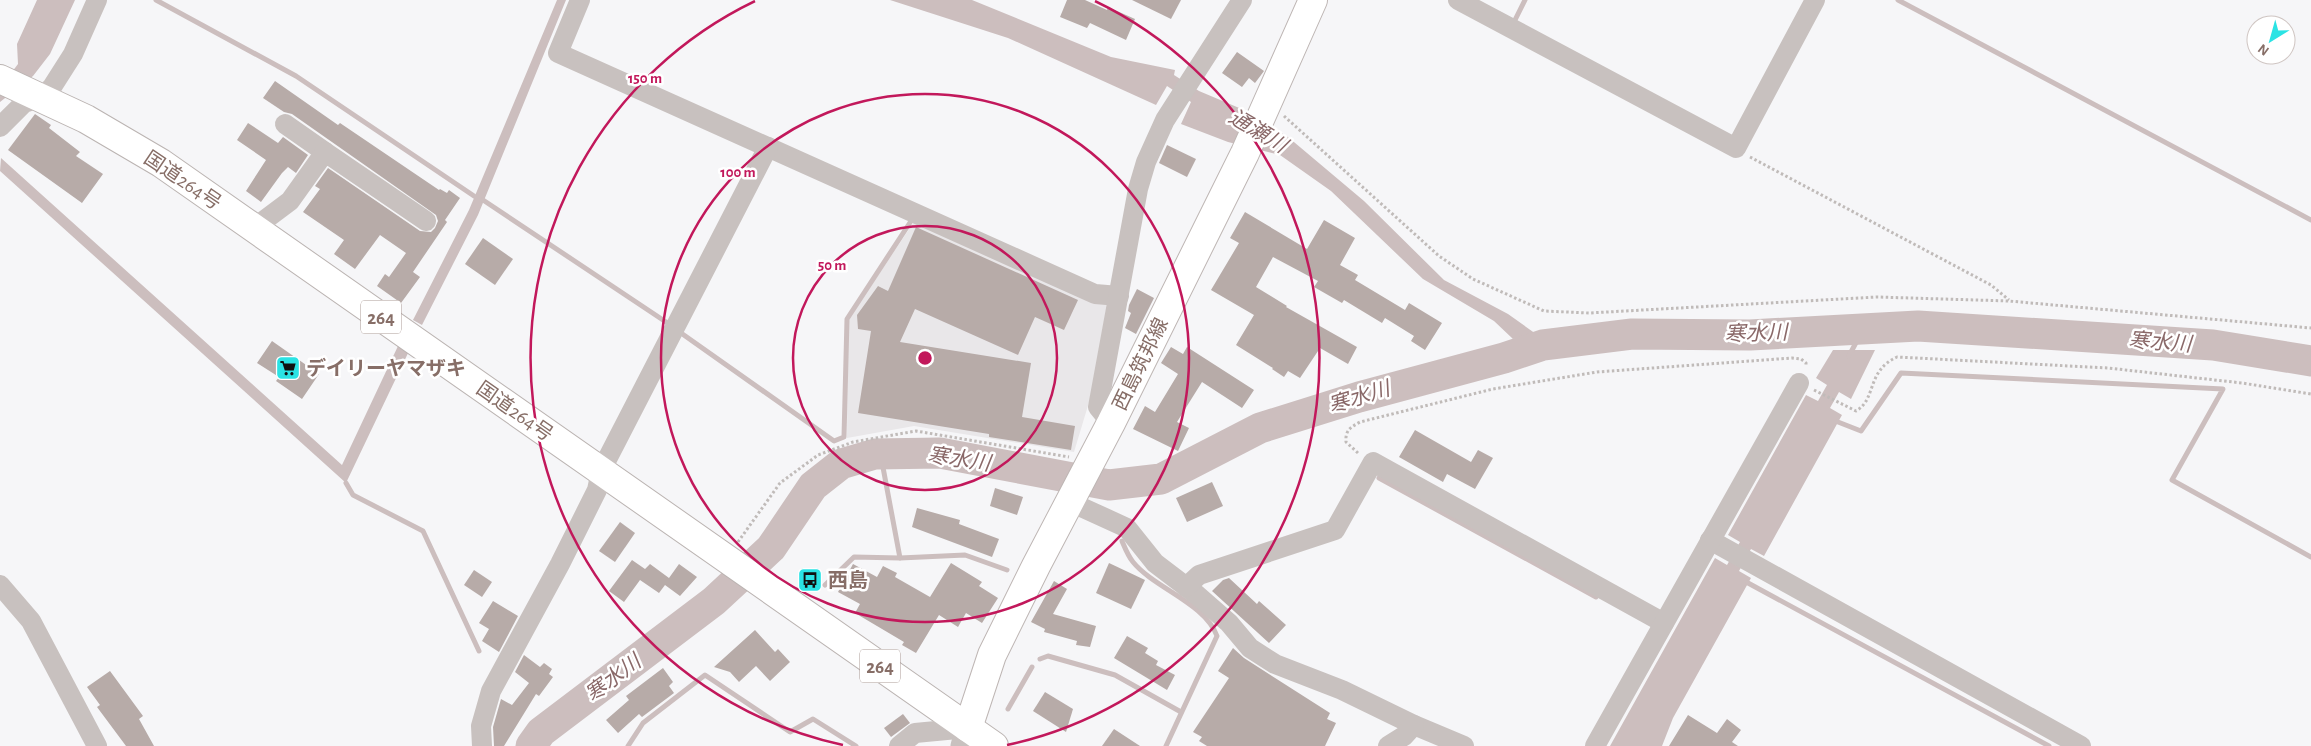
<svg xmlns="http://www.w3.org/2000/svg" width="2311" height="746" font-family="'Alegreya Sans','Noto Sans JP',sans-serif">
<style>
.built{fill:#e9e7e9}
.water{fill:#ccbebe}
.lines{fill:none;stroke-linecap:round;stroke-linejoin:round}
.stream{stroke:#ccbebe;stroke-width:5}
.river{stroke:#ccbebe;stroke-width:31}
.building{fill:#b7aba8}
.secondary-casing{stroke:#beb6b4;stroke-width:30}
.trunk-casing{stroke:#bbb4b2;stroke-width:30}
.path{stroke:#c0bbb9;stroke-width:3;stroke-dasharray:2.5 2.5;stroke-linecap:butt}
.minor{stroke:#c8c1bf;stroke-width:20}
.tertiary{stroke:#c8c1bf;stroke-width:25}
.secondary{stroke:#fff;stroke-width:28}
.trunk{stroke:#fff;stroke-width:28}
.ring{fill:none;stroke:#c2185b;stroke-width:2.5}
.labels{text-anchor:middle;stroke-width:5;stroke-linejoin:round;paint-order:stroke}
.shield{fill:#fff;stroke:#ab9a95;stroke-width:1}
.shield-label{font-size:19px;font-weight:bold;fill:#876e67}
.street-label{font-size:20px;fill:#876e67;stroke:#fff}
.poi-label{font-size:20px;font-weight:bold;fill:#876e67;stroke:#fff;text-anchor:start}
.water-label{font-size:21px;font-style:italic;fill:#8a6969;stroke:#fff}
.centre{fill:#c2185b;stroke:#fff;stroke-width:2.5}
.ring-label{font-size:15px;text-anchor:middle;font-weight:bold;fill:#c2185b;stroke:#fff;stroke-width:5;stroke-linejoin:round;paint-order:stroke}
</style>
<rect width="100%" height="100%" fill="#f6f6f8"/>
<polygon class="built" points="916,219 1107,305 1090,399 1074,452 914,426 847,438 848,320"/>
<g class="water">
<polygon points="37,0 75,0 50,54 33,76 0,102 0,81 12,72 18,64 17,44"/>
<polygon points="557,0 566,0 478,215 422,325 413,320 469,210"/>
<polygon points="890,0 972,0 1111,57 1175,70 1174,75 1199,91 1244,110 1288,137 1364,201 1444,280 1508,314 1536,334 1513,339 1494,321 1423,279 1331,191 1280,155 1228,142 1181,124 1191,102 1167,86 1156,105 1008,38"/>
<polygon points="1,158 342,465 398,346 409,351 346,483 0,171"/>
<polygon points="1833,350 1875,350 1851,399 1839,392 1830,408 1842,415 1764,556 1751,549 1739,571 1751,578 1673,718 1662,746 1610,746 1715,558 1727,565 1740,542 1728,535 1806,395 1818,401 1827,385 1816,378"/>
</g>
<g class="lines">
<g class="stream">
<polyline points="156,0 296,76 474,196"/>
<polyline points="1898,0 2311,220"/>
<polyline points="1515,20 1525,0"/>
<polyline points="483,200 669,324"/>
<polyline points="681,333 834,441 844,437 847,319 913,218"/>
<polyline points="1849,356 1863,329"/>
<polyline points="1838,422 1861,431 1901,373 2223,389 2172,480 2311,557"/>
<polyline points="1379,478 1596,597"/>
<polyline points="346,483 353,495 423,531 479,651"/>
<path d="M1122,541C1125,548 1128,556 1133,562C1154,588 1205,603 1217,636L1166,746"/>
<polyline points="900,558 965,555 1007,570"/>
<polyline points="1748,583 2049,746"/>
<polyline points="825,585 854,557 900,558 882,462 875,454"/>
<polyline points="1040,659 1048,656 1115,675 1181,712"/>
<polyline points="1008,709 1032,667"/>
<polyline points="628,746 643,723 705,675 790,732 813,719 856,746"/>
</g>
<polyline class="river" points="531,746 541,732 714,601 771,548 813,486 841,464 875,454 940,453 1109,485 1161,479 1260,428 1359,397 1504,358 1543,345 1632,334 1750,335 1918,326 2213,345 2311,361"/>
</g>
<g class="building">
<polygon points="1067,0 1085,0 1107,10 1108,7 1135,19 1126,40 1090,23 1087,28 1060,17"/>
<polygon points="1132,0 1181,0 1171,19"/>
<polygon points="1237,52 1264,71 1255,83 1249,78 1242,87 1222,73"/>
<polygon points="275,81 338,125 340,123 439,190 440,189 447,193 449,190 460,198 445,220 447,222 413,272 420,277 401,303 377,286 385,274 389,277 406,253 380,235 355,269 334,254 344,240 303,212 320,189 315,186 328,168 420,231 431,232 435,228 438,221 436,215 292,114 284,112 263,98"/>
<polygon points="35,114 51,125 49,128 80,152 76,156 103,174 82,203 8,150"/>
<polygon points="248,123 278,143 283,137 308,155 296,173 288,167 282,173 261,202 246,191 266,160 237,140"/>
<polygon points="1167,145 1196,159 1187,177 1159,163"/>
<polygon points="1245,212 1307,249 1324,220 1355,238 1340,265 1358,275 1355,280 1405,310 1409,303 1442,323 1425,350 1411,341 1414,336 1385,318 1382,323 1344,300 1342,303 1314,287 1318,281 1273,257 1256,287 1287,306 1286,307 1357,347 1348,364 1320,348 1300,378 1288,371 1284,377 1272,369 1273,368 1236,345 1254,315 1211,290 1239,243 1230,238"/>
<polygon points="916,227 1078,300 1064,330 1035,317 1018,355 915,309 900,342 1031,363 1022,417 1075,426 1071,450 989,437 989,434 858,413 871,331 858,329 857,315 878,286 888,291"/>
<polygon points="483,238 513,259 495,285 465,264"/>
<polygon points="1137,289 1154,298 1136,334 1125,328 1131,313 1128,311 1129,305"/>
<polygon points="272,341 319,374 302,399 276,381 279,377 257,363"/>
<polygon points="1171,347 1183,354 1187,347 1254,390 1242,408 1202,382 1177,422 1189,428 1178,451 1133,429 1145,406 1155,412 1178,374 1161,363"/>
<polygon points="1415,430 1471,462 1478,450 1493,458 1475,489 1447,474 1443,482 1399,457"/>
<polygon points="1212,482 1223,506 1187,522 1176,498"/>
<polygon points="995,488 1023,497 1017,515 990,506"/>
<polygon points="917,508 960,520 959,524 999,539 992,557 912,527"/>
<polygon points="620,522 635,533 615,562 599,551"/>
<polygon points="632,560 645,569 650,564 669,578 679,564 697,577 680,596 665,585 659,593 640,580 624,602 609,591"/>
<polygon points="951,563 982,582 979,586 998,598 982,623 966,613 958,627 939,615 916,653 902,645 904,642 855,613 860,604 838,592 853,564 877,577 883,566 897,573 895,577 930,597"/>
<polygon points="1109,563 1145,580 1131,609 1096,593"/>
<polygon points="474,570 492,582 482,597 464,585"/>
<polygon points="1229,578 1257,604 1259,601 1286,625 1269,643 1212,591 1223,580"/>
<polygon points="1054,581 1067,589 1053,614 1096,626 1090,647 1076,645 1077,641 1044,632 1045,629 1031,622"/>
<polygon points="493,601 518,616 499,652 482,641 489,629 479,623"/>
<polygon points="755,630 775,652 778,649 790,662 770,681 756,666 739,682 730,672 714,667"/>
<polygon points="1127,636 1148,648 1145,653 1158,661 1156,665 1175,675 1167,690 1114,658"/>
<polygon points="1233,648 1244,658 1330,713 1327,719 1336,723 1325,746 1207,746 1199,741 1202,737 1193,732 1229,678 1218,671"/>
<polygon points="524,655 540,667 544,663 552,669 549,674 553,677 539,696 536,694 504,746 494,746 493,727 501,699 512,705 529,683 515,672"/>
<polygon points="663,668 673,682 669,686 674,693 642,717 639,714 618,733 606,720 629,700 626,696"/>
<polygon points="110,671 143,716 139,719 154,746 126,746 97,707 100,705 87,687"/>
<polygon points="1045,692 1073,709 1066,732 1033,711"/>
<polygon points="903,714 910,723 891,737 884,728"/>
<polygon points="1688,715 1717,733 1727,719 1741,730 1732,742 1738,746 1669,746"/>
<polygon points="1114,729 1140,746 1102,746"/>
</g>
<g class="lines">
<defs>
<polyline id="secondary" points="968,728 992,655 1036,566 1111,423 1245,153 1313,0"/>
<polyline id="trunk" points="0,79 86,119 161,163 994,746"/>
</defs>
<use href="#secondary" class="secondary-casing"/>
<use href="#trunk" class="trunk-casing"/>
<g class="path">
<polyline points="1284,116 1439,256 1473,279 1544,311 1589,313 1877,297 2009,301 2311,328"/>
<polyline points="1750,157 1991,285 2009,300"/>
<path d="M1814,390L1856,411C1877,399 1866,371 1897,357L2108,368L2242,383L2311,394"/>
<path d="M1358,453L1346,442C1345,430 1351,427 1360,422L1493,389L1597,372L1792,358L1801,359L1806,363V367"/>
<polyline points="738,542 780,483 818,455 853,442 916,431 1069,457"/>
</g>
<g class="minor">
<polyline points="580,0 558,53 1095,294 1119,296"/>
<polyline points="1458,0 1736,148 1815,0"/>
<polyline points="285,124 325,152"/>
<polyline points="0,127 24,103 42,97 52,87 73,54 97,0"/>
<polyline points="254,228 290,201 325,152 426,221"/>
<polyline points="1111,423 1098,407 1138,189 1146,162 1165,120 1242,0"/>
<polyline points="1070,502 1127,528 1155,563 1197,595 1229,623 1250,648 1275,664 1342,690 1414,725 1464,746"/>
<polyline points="1710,540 2081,746"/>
<polyline points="0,585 31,621 97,746"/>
<polyline points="1186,587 1199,575 1335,530 1373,462 1664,623"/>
<polyline points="482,746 481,726 491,691 560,564 597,490 601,471 768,147"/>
<polyline points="899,746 915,733 968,728"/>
<polyline points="1388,746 1404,736 1414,725"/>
<polyline points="1595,746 1799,383"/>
</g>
<polyline class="tertiary" points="963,746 968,728"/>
<use href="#secondary" class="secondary"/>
<use href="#trunk" class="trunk"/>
</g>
<g class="ring">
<circle cx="925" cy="358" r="132"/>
<circle cx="925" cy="358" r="264"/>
<path d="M843 745A396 396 0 0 1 755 1M1095 1A396 396 0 0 1 1007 745"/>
</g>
<defs>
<symbol id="supermarket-square" viewBox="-11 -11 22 22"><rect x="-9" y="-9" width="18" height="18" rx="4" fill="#2ae3e4" stroke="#fff"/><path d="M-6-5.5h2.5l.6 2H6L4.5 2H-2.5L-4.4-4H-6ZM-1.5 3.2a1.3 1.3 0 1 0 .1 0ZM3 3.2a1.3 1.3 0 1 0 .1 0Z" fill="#111"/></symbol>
<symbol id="bus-square" viewBox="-11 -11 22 22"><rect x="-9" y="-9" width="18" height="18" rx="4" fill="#2ae3e4" stroke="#fff"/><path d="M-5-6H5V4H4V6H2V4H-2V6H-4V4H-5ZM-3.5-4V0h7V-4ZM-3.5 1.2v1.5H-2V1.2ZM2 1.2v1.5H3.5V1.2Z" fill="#111"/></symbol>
</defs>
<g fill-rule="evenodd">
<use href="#supermarket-square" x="274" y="354" width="28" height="28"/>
<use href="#bus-square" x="796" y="566" width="28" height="28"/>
</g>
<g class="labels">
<g class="shield">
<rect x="361" y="300.5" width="40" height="33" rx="4"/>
<rect x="860" y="649.5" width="40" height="33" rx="4"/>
</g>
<g class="shield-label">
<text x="381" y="324">264</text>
<text x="880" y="673">264</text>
</g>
<g class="street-label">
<text transform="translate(183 180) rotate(34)" y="7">国道264号</text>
<text transform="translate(1140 364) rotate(-64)" y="7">西島筑邦線</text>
<text transform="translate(515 411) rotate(35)" y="7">国道264号</text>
</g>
<g class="poi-label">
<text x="306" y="375">デイリーヤマザキ</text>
<text x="828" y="587">西島</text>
</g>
<g class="water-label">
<text transform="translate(1258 131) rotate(31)" y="7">通瀬川</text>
<text transform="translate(1756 333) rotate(-2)" y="7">寒水川</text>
<text transform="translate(2160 342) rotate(4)" y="7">寒水川</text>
<text transform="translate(1359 397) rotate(-17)" y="7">寒水川</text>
<text transform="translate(959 459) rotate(8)" y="7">寒水川</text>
<text transform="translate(613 678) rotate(-37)" y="7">寒水川</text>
</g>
</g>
<circle cx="925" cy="358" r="8" class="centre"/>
<g class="ring-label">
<text x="645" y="83">150 m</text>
<text x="738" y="177">100 m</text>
<text x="832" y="270">50 m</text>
</g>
<g transform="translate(2271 40) rotate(217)"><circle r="24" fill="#ffffff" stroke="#cfc5c2"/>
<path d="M0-4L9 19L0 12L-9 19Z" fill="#2ae3e4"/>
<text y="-8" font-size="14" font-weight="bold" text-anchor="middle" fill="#876e67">N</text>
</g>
</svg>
